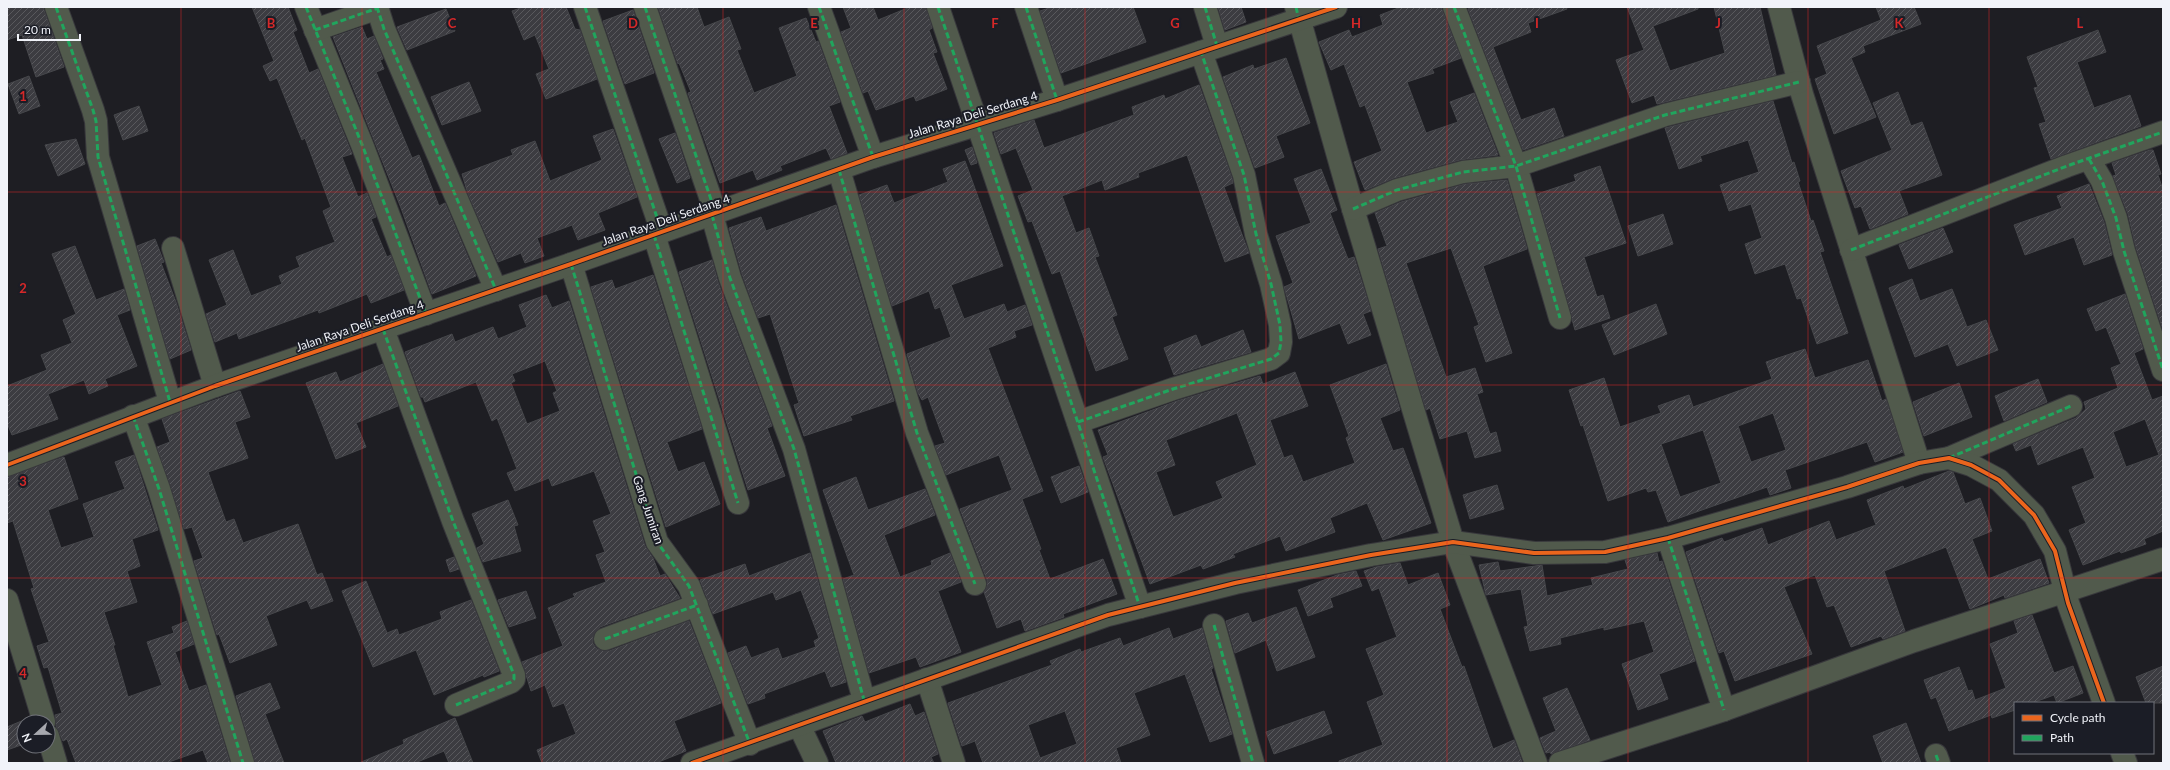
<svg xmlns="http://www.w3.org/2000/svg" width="2170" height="770" font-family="Lato,sans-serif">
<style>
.building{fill:url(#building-hatch);stroke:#46474b;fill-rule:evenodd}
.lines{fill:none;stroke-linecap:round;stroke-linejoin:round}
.minor-casing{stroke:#38383c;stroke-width:24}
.tertiary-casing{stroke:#38383c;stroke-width:24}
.minor{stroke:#515a4c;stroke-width:22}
.tertiary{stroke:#515a4c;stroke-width:22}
.quiet{stroke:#20a55d;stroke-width:3;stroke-dasharray:6 3;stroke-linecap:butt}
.cycleway-casing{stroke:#1b1d26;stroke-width:6}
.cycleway{stroke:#eb651d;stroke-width:4}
.grid{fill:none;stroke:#d62828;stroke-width:1;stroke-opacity:0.55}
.labels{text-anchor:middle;stroke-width:4;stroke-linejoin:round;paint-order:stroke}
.street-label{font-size:12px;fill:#f1f3f9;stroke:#1b1d26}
.grid-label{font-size:13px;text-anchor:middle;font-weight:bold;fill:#d62828;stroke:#1b1d26;stroke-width:4;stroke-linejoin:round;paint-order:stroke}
</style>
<defs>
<pattern id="building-hatch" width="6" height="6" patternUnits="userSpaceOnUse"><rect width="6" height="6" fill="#3c3c41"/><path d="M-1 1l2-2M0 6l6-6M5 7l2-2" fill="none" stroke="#59595d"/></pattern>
</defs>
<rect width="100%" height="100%" fill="#1e1e23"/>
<g class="building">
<polygon points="7,7 43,7 64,67 36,77 22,35 7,40"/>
<polygon points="252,7 288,7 297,30 293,32 309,73 318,69 352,154 342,157 358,197 367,193 376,217 371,219 387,257 391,255 404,290 371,303 367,294 319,313 318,310 239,339 237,333 215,342 206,314 227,305 209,260 233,250 251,296 282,284 279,276 300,267 296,257 335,242 323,211 331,207 305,138 302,140 277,78 270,81 263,66 274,61"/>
<polygon points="523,7 566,7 575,29 580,30 597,79 546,99 536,74 549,69 535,35 524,40 512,11"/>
<polygon points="658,7 697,7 704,27 729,17 741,49 737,50 754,93 797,76 779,28 806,18 816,42 818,41 840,102 829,106 847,153 831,159 826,148 780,166 782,170 757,180 753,170 720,183 688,93 691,92 679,63 678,64"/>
<polygon points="843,7 873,7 878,20 910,7 926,7 932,28 929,30 937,52 933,53 947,89 916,101 914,96 876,110 868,91 863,93 841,32 851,28"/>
<polygon points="1052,7 1133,7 1146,42 1061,73 1040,11"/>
<polygon points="1218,7 1241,7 1246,22 1225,30"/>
<polygon points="1401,7 1441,7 1461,58 1432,69 1434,73 1407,82 1426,133 1458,122 1450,102 1474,93 1498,155 1460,160 1394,178 1365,190 1354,162 1382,151 1365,105 1360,107 1344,64 1331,70 1319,42 1349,30 1352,37 1383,25 1380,15"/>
<polygon points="1472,7 1566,7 1567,9 1528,23 1531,32 1493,47 1521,120 1554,108 1564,136 1523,150 1468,9"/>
<polygon points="1627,7 1698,7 1698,9 1653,26 1670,71 1725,53 1714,7 1760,7 1776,75 1657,104 1654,95 1632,103 1616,60 1644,50"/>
<polygon points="1876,7 1914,7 1921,24 1863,46 1865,52 1851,58 1876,117 1834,134 1815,79 1827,74 1817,46 1881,20"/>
<polygon points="446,9 455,31 407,50 397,27"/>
<polygon points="633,10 654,73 625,84 603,21"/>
<polygon points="362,27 367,39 374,36 383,59 380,60 384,69 376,72 412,158 419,155 439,206 445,203 476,276 432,294 401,208 333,37"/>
<polygon points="2098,30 2106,52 2077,62 2094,108 2130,95 2141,126 2051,159 2039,124 2046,122 2034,88 2038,87 2027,57"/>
<polygon points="1286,58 1310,123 1276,136 1284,157 1255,168 1223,77 1253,65 1254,69"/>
<polygon points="29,76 40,106 19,114 8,84"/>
<polygon points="469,82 481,111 442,125 431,97"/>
<polygon points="1199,85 1232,178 1233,183 1224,187 1249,253 1225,262 1187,155 1138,173 1139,177 1105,190 1102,180 1062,196 1076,233 1089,228 1099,256 1095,257 1117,315 1112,317 1128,359 1096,371 1060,271 1052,274 1032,221 1028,222 1018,196 1033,190 1016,148 1001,154 994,133 1034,120 1044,148 1134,115 1132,107 1164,95 1165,99"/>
<polygon points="1898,92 1911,126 1922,122 1942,175 1899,191 1908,214 1870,229 1861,206 1855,208 1841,171 1892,150 1873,103"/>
<polygon points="1773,101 1792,163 1794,162 1800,181 1798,182 1811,221 1813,220 1824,251 1820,252 1848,333 1817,344 1801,298 1797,299 1785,264 1755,274 1745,244 1762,238 1751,204 1729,211 1720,185 1759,172 1748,140 1700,156 1702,161 1679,169 1665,128"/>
<polygon points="139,106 148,131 123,140 114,115"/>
<polygon points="613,129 637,197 598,213 605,230 578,240 572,225 537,238 544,256 525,263 521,253 498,262 468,194 462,174 513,155 511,150 535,141 550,181 602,160 593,136"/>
<polygon points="675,133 690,178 677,183 659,139"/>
<polygon points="76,139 85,164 58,176 45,145"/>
<polygon points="972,147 977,163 971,165 965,150"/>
<polygon points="2150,150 2153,150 2161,174 2158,175 2163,190 2163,330 2136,248 2128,214 2113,176 2116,175 2112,163"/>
<polygon points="965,161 1003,266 951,285 964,319 1004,304 1007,312 1025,305 1032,325 1014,331 1016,337 988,348 1043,491 1022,499 1041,549 1039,550 1050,579 1103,559 1117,594 1063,614 1064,617 1025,631 1021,619 997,628 984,592 987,586 987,580 960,509 1012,490 999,455 946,475 935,446 945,443 928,397 922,400 918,393 907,354 951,337 940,307 935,309 929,291 892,306 859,195 887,185 894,203 948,182 943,169"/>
<polygon points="1600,166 1626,243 1584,257 1597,297 1603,295 1610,318 1575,330 1537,194 1576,181 1574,175"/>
<polygon points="1321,169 1337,210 1330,213 1348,259 1354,257 1371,311 1363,314 1371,335 1348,344 1340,323 1299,339 1284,287 1293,283 1276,236 1311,223 1294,179"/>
<polygon points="1507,180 1527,249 1483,266 1512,353 1486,362 1474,327 1479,325 1451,248 1406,263 1446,377 1475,368 1483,392 1477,394 1490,434 1496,432 1501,451 1475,458 1467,431 1440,439 1430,408 1426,410 1378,249 1387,246 1375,213 1401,202 1465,184"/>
<polygon points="2089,184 2104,222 2112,255 2084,265 2074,237 2025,255 2014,225 2062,208 2057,196"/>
<polygon points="836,205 894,401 850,416 852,420 804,436 794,405 799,403 770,314 758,318 742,274 729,228 761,217 766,231"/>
<polygon points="1663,214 1673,244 1638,256 1628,226"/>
<polygon points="1943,228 1953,252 1909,269 1899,245"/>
<polygon points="155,239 164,262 161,263 176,302 191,350 170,359 137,246"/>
<polygon points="75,246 96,300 124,289 130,310 117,315 137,366 105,379 108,386 89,394 84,380 48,394 58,419 12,435 7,423 7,386 47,370 41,355 72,343 63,320 76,314 52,254"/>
<polygon points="712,260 718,282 772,426 767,428 785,476 748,490 679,272"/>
<polygon points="653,275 702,429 667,442 678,472 704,462 720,504 666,527 591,287 612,280 615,289"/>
<polygon points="1912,279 1920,301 1952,289 1967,327 1986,320 1998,350 1957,366 1948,344 1915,357 1889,288"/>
<path d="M2125,294L2143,349L2134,353L2152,400L2163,396V531L2144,539L2146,544L2121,553L2120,551L2083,565L2069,530L2086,523L2072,487L2095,478L2083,447L2038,465L2031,445L2016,451L2013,444L2076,418L2086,409L2084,402L2118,388L2111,368L2121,364L2106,327L2096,331L2087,309ZM2145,419L2159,455L2126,467L2113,432Z"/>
<path d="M546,295L552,308L569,301L645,546L653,558L660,576L665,574L680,598L600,627L593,637V644L597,649L609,651L689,621L721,703L674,721L686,751L656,763H542L537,750L576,734L564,703L553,707L545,685L531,691L522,662L563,646L548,608L575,597L573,594L606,582L596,555L605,552L593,521L611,514L594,471L552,486L549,478L515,491L507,473L517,469L497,418L492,421L476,382L425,402L423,397H421L405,352L452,334L455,342L493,327L498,339L527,327L519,305ZM545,361L557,391L553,393L560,411L527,424L511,383L515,381L512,374Z"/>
<polygon points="1656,304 1667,334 1614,355 1602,325"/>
<polygon points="1243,330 1251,352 1174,375 1164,348 1196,335 1201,347"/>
<path d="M1805,349L1815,378L1868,360L1882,401L1886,399L1903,452L1875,462L1867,442L1785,470L1791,488L1770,495L1767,487L1668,522L1656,490L1648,492L1646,488L1608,501L1583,425L1581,426L1569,390L1604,378L1620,427L1661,413L1658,406L1689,395L1693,407L1772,379L1766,362ZM1773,413L1786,450L1751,462L1738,426ZM1703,430L1721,483L1680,497L1661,444Z"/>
<polygon points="383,364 398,406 356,423 366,447 336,459 306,383 336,372 340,382"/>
<path d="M1386,364L1400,410L1380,418L1393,451L1403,448L1431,523L1383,540L1367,503L1330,518L1335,532L1286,551L1280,536L1233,554L1235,557L1203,569L1201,565L1150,584L1103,457L1108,455L1098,430L1177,401L1260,376L1263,384L1295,372L1308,406L1270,420L1284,458L1292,455L1303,482L1355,463L1346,438L1349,436L1330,385ZM1237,413L1257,465L1216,482L1223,498L1173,517L1156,472L1175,465L1166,440Z"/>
<polygon points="2038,379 2047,402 2004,421 1995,396"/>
<polygon points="1959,383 1972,417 1924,436 1913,402"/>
<polygon points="240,391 250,417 235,422 248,458 208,472 226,522 234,519 243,543 298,524 317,575 322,573 333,601 311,609 307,600 266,616 277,645 230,663 219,634 217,635 194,561 203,558 192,527 184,529 157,447 170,442 162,419"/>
<polygon points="134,455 158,530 132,539 140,566 127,571 137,602 104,612 115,645 113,645 128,697 162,685 147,642 174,633 172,627 187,621 194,644 175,652 189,691 206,685 230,763 208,763 203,750 166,763 76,763 67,739 63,741 56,726 55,715 62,713 48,667 44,668 37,646 49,642 31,589 34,588 13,521 7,523 7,477 64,457 78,499 48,510 61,548 94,537 83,504 125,489 115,462"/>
<polygon points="1079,466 1088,492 1061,503 1051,477"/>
<polygon points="1949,471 1953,472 1965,504 1980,498 1992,531 1972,539 1988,579 2040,559 2049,583 2005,598 2004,595 1970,609 1946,547 1884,571 1905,631 1883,639 1881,636 1851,647 1834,605 1827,607 1815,575 1784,587 1812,654 1735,681 1724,651 1719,653 1686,552 1722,538 1724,542 1762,528 1768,545 1829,521 1836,540 1876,525 1867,500 1903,486 1904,489"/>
<polygon points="856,477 868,510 925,489 935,515 884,535 900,577 932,565 931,561 950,553 961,582 938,591 961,652 920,667 916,657 869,673 843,579 854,575 823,490"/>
<polygon points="1497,485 1504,509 1470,519 1463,495"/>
<polygon points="508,500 518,525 514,526 521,551 483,562 477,548 484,544 472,514"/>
<polygon points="810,553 846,682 831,687 825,671 764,694 765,698 748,704 728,653 746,646 751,658 778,648 782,659 816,647 814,641 819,638 801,590 776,600 773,592 713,614 700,580 745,564 749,576"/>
<polygon points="1657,553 1659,562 1662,561 1695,661 1659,674 1668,699 1638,710 1622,664 1654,652 1644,621 1604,630 1604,627 1560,638 1561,644 1530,651 1524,627 1528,626 1521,589 1486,595 1479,565 1498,562 1500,571 1542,565 1547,596 1593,585 1591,578 1628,569 1625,560"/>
<polygon points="454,557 459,569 450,572 446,560"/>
<polygon points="1400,563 1408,585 1438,573 1450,605 1440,609 1462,667 1464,666 1493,749 1514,740 1522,762 1339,763 1339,761 1383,745 1367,702 1384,695 1366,649 1397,637 1379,588 1372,591 1364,571 1376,567"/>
<polygon points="1356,571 1362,586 1330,598 1333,607 1308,616 1298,590 1337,575"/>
<polygon points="366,581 387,633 397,629 399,635 442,619 440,612 471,600 499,671 484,677 483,675 434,695 416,650 373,667 342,591"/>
<polygon points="526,591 536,618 509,627 498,600"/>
<polygon points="1296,607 1315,657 1277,671 1266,640 1235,653 1226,621 1248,613 1252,623"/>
<polygon points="2032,615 2054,673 2073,666 2083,693 2057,703 2054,695 2032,703 2015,703 2015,710 1992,718 1991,715 1949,731 1936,697 1931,699 1924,680 1959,667 1968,691 1972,690 1975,700 2006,688 1990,644 2018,633 2014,621"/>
<path d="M1169,628L1173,639L1202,628L1213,668L1211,669L1232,734L1210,742L1185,674L1134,693L1150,735L1116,748L1121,763H983L975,741L962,746L948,703L1052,665L1050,661L1080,649L1081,652L1120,638L1123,646ZM1065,711L1077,744L1040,758L1028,725Z"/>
<polygon points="2163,666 2163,703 2146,703 2136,677"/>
<polygon points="270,683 280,708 265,714 284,763 255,763 236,696"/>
<polygon points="1567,688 1590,740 1551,754 1550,752 1546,753 1540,738 1556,731 1543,698"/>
<polygon points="910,704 915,716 924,712 938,754 931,757 934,763 836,763 823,731 862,716 865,722"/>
<polygon points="1324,711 1332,733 1274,754 1266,732"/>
<polygon points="455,718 473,763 449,763 444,751 415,763 359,763 404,744 403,740"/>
<polygon points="24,720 24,744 7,750 7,727"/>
<polygon points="1906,723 1921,763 1883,763 1873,736"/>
</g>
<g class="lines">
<defs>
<g id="minor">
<polyline points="56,7 93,110 96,121 98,157 170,402"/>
<polyline points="306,7 363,147 426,314"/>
<polyline points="377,7 384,29 496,290"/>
<polyline points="585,7 662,232"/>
<polyline points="645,7 716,214"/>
<polyline points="819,7 873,157"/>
<polyline points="938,7 1140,607"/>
<polyline points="1026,7 1057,100"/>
<polyline points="1205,7 1217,46"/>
<polyline points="1296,7 1353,209 1453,542 1536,763"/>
<polyline points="1454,7 1516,166 1560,318"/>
<polyline points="1779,7 1802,94 1919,463"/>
<polyline points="315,30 378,8"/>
<polyline points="2089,159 2102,181 2116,218 2124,251 2163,370"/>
<polyline points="839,170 917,433 975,584"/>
<polyline points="1353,209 1397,190 1463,172 1516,166 1665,115 1799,82"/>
<polyline points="712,215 730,278 794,449 864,700"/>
<polyline points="654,235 738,503"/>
<polyline points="173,248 215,386"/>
<polyline points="1851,250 2067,166 2163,132"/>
<polyline points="571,264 657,542 689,586 750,744"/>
<polyline points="383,329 453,521 514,675 514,679 511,682 456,705"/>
<polyline points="133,416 159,489 243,763"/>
<polyline points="1078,422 1173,389 1271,359 1279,353 1281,342 1280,325 1271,284 1256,234 1244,175 1201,52"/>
<polyline points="1949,458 2071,406"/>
<polyline points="1668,538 1724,710"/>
<polyline points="7,600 44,722"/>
<polyline points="1214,625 1253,763"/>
<polyline points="605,639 697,605"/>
<polyline points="927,679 954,763"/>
<polyline points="799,725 817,763"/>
<polyline points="48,736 56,763"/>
<polyline points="2122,753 2126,763"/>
<polyline points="1936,755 1939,763"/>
<polyline points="692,763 1108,615 1235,583 1371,555 1453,542 1534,553 1605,552 1668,538 1847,487 1919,463 1949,458 1971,465 1999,480 2034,515 2055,551 2068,603 2104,703"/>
<polyline points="1560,763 1724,710 1914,641 2163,559"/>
</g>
<polyline id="tertiary" points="7,465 215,386 571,264 873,157 1057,100 1336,7"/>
</defs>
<use href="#minor" class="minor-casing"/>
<use href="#tertiary" class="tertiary-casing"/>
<use href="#minor" class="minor"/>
<use href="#tertiary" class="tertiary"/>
<g class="quiet">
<polyline points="56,7 93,110 96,121 98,157 170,402"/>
<polyline points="306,7 363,147 426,314"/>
<polyline points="377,7 384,29 496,290"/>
<polyline points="585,7 662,232"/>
<polyline points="645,7 716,214"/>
<polyline points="819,7 873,157"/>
<polyline points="938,7 1140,607"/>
<polyline points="1026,7 1057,100"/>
<polyline points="1205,7 1217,46"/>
<polyline points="1296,7 1299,20"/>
<polyline points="1454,7 1516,166 1560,318"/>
<polyline points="315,30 378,8"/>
<polyline points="2089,159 2102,181 2116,218 2124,251 2163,370"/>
<polyline points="839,170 917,433 975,584"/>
<polyline points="1353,209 1397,190 1463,172 1516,166 1665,115 1799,82"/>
<polyline points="712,215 730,278 794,449 864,700"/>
<polyline points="654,235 738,503"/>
<polyline points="1851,250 2067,166 2163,132"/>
<polyline points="571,264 657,542 689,586 750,744"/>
<polyline points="383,329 453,521 514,675 514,679 511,682 456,705"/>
<polyline points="133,416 159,489 243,763"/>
<polyline points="1078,422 1173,389 1271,359 1279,353 1281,342 1280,325 1271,284 1256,234 1244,175 1201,52"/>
<polyline points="1949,458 2071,406"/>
<polyline points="1668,538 1724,710"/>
<polyline points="1214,625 1253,763"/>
<polyline points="605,639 697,605"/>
<polyline points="1936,755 1939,763"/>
</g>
<defs>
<g id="cycleway">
<polyline points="7,465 215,386 571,264 873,157 1057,100 1336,7"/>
<polyline points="692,763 1108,615 1235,583 1371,555 1453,542 1534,553 1605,552 1668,538 1847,487 1919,463 1949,458 1971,465 1999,480 2034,515 2055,551 2068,603 2104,703"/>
</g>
</defs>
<use href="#cycleway" class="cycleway-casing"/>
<use href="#cycleway" class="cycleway"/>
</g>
<path class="grid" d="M181,7V763M362,7V763M542,7V763M723,7V763M904,7V763M1085,7V763M1266,7V763M1447,7V763M1628,7V763M1808,7V763M1989,7V763M7,192H2163M7,385H2163M7,578H2163"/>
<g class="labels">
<g class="street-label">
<text transform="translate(973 115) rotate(-17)" y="4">Jalan Raya Deli Serdang 4</text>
<text transform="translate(666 220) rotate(-19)" y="4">Jalan Raya Deli Serdang 4</text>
<text transform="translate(360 326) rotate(-19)" y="4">Jalan Raya Deli Serdang 4</text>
<text transform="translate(648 510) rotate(71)" y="4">Gang Jumiran</text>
</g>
</g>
<g class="grid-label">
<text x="271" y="28">B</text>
<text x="452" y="28">C</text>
<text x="633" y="28">D</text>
<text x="814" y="28">E</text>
<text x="995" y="28">F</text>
<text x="1175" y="28">G</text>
<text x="1356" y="28">H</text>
<text x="1537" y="28">I</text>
<text x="1718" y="28">J</text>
<text x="1899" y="28">K</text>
<text x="2080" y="28">L</text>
<text x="23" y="101">1</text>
<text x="23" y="293">2</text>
<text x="23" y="486">3</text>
<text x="23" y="678">4</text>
</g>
<rect width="2170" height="770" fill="none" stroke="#f1f3f9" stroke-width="16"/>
<rect x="2014" y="702" width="140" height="52" fill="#1b1d26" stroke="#71737a"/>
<rect x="2022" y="715" width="20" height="6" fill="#eb651d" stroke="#71737a"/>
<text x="2050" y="722" font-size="12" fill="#f1f3f9">Cycle path</text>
<rect x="2022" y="735" width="20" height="6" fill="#20a55d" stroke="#71737a"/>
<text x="2050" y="742" font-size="12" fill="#f1f3f9">Path</text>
<g transform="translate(36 734) rotate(248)"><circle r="19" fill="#1b1d26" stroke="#71737a"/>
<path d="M0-3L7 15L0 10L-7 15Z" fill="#a7a8ae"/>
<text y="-6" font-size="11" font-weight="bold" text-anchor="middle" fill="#f1f3f9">N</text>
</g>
<path d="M18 34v6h62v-6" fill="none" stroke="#f1f3f9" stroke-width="2"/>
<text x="24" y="34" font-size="12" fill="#f1f3f9" stroke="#1b1d26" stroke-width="3" paint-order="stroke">20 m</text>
</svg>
